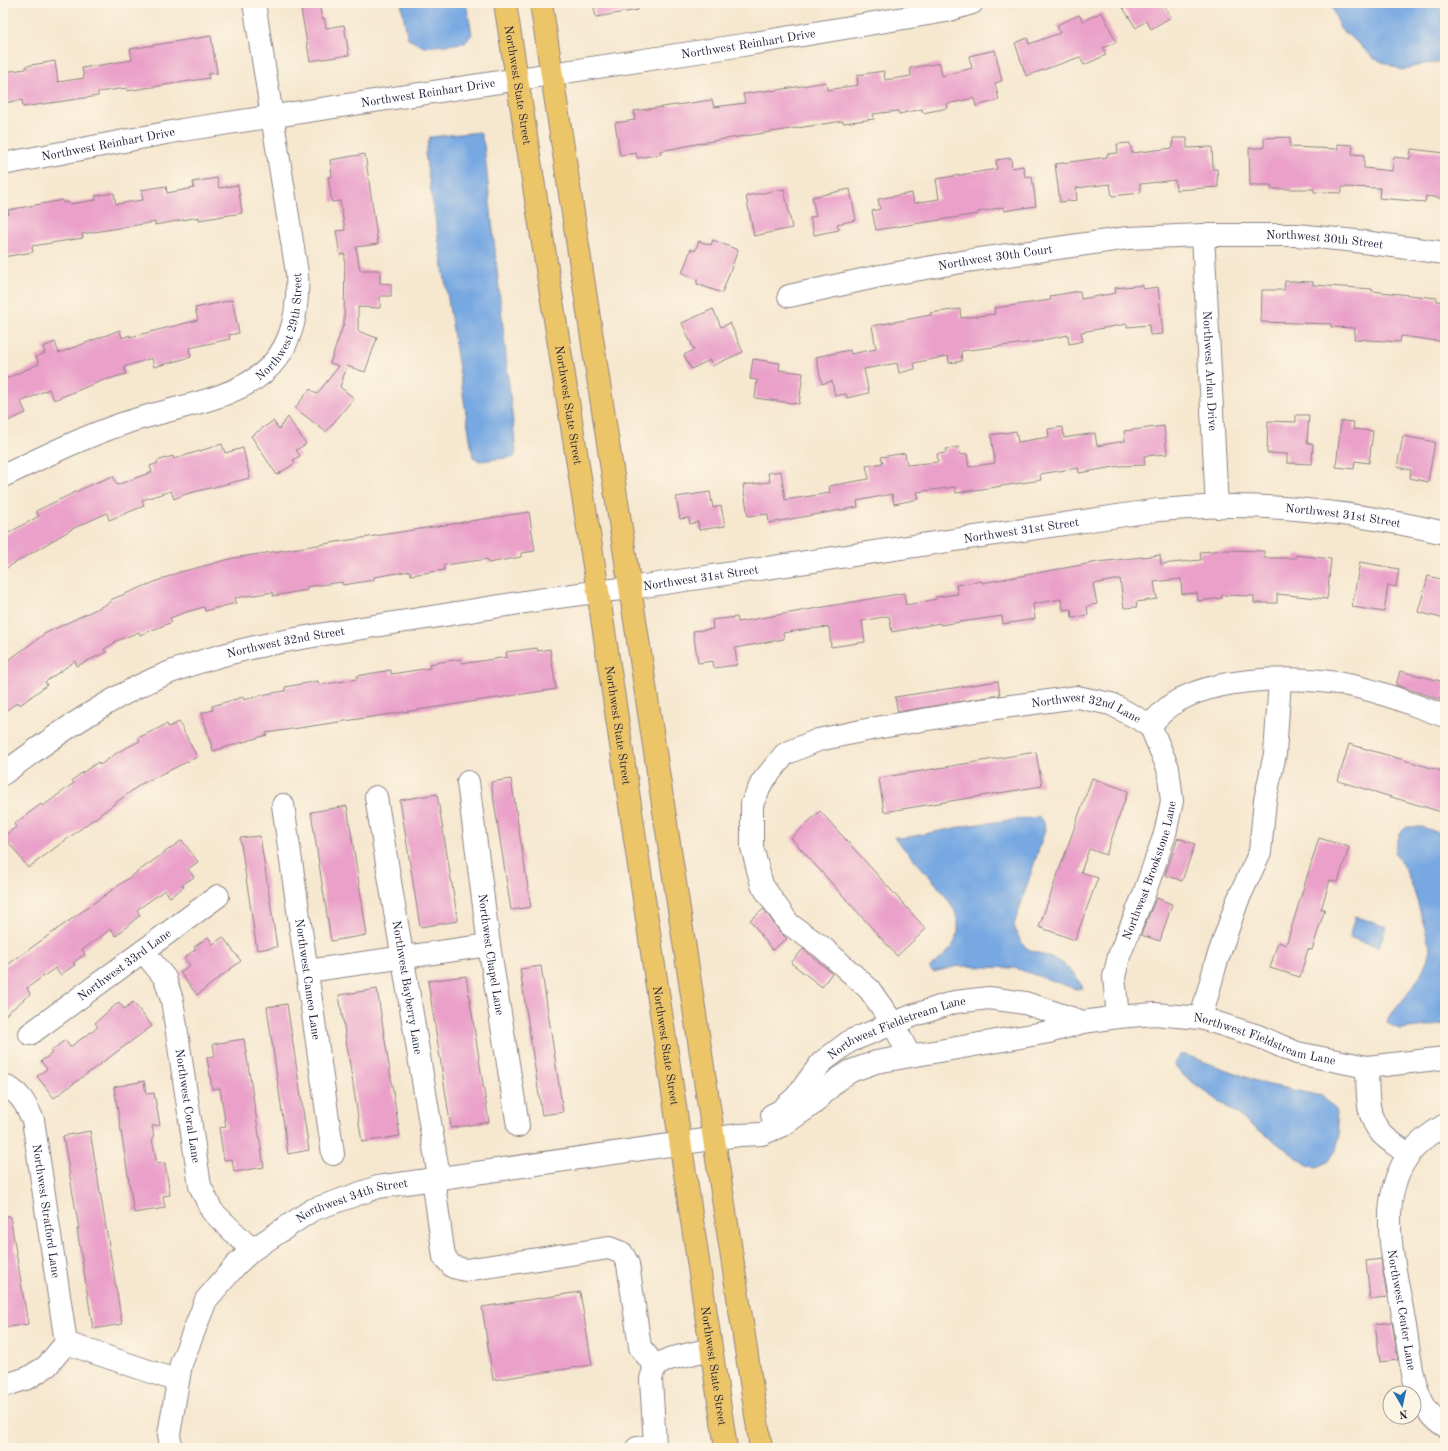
<svg xmlns="http://www.w3.org/2000/svg" width="1448" height="1451" font-family="'Old Standard TT',serif">
<style>
.water{fill:#77a8e2;stroke:#4c658e}
.building{fill:#eaa0c9}
.lines{fill:none;stroke-linecap:round;stroke-linejoin:round}
.minor-casing{stroke:#8c8485;stroke-width:24}
.major-casing{stroke:#8c8485;stroke-width:24}
.minor{stroke:#fff;stroke-width:22}
.major{stroke:#edc569;stroke-width:22}
.labels{text-anchor:middle;stroke-width:3;stroke-linejoin:round;paint-order:stroke}
.street-label{font-size:12px;fill:#22223b;stroke:#fcf5e5}
</style>
<rect width="100%" height="100%" fill="#fcf5e5"/>
<filter id="ink" filterUnits="userSpaceOnUse"><feTurbulence type="fractalNoise" baseFrequency=".025" numOctaves="2"/><feDisplacementMap in="SourceGraphic" scale="8" xChannelSelector="R" yChannelSelector="G"/><feConvolveMatrix kernelMatrix="1 2 1 2 8 2 1 2 1" color-interpolation-filters="sRGB"/></filter>
<filter id="wash" filterUnits="userSpaceOnUse"><feTurbulence type="fractalNoise" baseFrequency=".012" numOctaves="4" result="noise"/><feDisplacementMap in="SourceGraphic" scale="16" xChannelSelector="R" yChannelSelector="G"/><feGaussianBlur stdDeviation="0.9" result="paint"/><feColorMatrix in="noise" values="0 0 0 0 0 0 0 0 0 0 0 0 0 0 0 0 0 1.4 0 .05"/><feComposite in="paint" operator="in"/></filter>
<g filter="url(#wash)">
<rect width="100%" height="100%" fill="#f6e7cf"/>
<g class="water">
<polygon points="401,3 466,3 472,34 465,43 424,47 408,39"/>
<polygon points="1331,3 1445,3 1445,62 1423,64 1402,70 1373,58 1357,42 1340,29"/>
<polygon points="480,132 484,145 516,452 514,457 480,461 473,457 425,154 430,137"/>
<path d="M1038,817L1044,822L1045,830L1014,925C1024,958 1035,948 1060,962C1069,966 1078,980 1083,988L1076,989L1015,968L959,966L933,972L929,968C938,961 951,952 955,941C959,934 959,922 956,914C948,892 910,857 894,837L904,838L970,825Z"/>
<path d="M1407,827H1422L1445,835V1024L1399,1029L1387,1023L1389,1017C1404,999 1428,971 1430,947C1421,918 1414,876 1394,853L1400,833Z"/>
<polygon points="1355,916 1386,927 1379,947 1349,937"/>
<polygon points="1179,1055 1186,1055 1265,1084 1322,1096 1335,1109 1340,1135 1336,1149 1329,1161 1316,1168 1306,1164 1184,1076 1177,1069 1174,1064"/>
</g>
<g id="blocks">
<g class="building">
<polygon points="300,3 319,3 322,19 324,18 326,28 344,25 349,55 310,61"/>
<polygon points="593,3 638,3 638,10 596,17"/>
<polygon points="1120,3 1162,3 1171,17 1151,29 1146,21 1136,28"/>
<polygon points="1102,12 1116,42 1103,48 1106,55 1084,65 1080,57 1026,76 1015,43 1027,38 1029,44 1060,33 1057,25 1079,15 1083,21"/>
<polygon points="211,36 217,73 208,74 209,78 127,91 127,88 98,92 98,96 23,107 22,100 3,103 3,72 26,69 26,66 55,61 58,82 84,78 82,68 132,60 130,49"/>
<polygon points="995,50 1002,81 995,83 999,100 976,106 974,98 947,104 948,108 923,113 922,109 899,114 898,111 873,114 874,119 843,123 843,121 712,141 660,151 661,154 637,158 636,153 620,155 615,123 635,120 634,111 712,100 714,107 745,103 743,94 772,90 772,91 826,82 827,90 858,85 857,75 884,71 885,80 911,76 910,68 940,63 942,76 972,68 969,56"/>
<polygon points="1290,137 1290,147 1338,149 1338,144 1353,145 1352,154 1364,155 1364,168 1392,171 1394,157 1410,159 1411,149 1445,153 1445,199 1426,196 1425,202 1379,198 1380,188 1342,187 1342,193 1314,192 1314,189 1271,189 1271,185 1250,185 1249,148 1264,148 1264,138"/>
<polygon points="1173,138 1187,138 1187,148 1212,147 1213,169 1217,169 1218,187 1176,190 1175,180 1140,184 1141,193 1112,196 1110,184 1076,188 1077,200 1060,202 1055,164 1107,157 1107,154 1118,153 1117,144 1130,143 1132,153 1173,148"/>
<polygon points="365,154 378,244 356,247 360,270 380,270 380,283 391,284 391,296 380,296 380,308 358,307 358,331 377,338 365,372 347,366 340,387 354,398 326,432 295,408 310,389 317,394 339,366 330,363 344,323 345,254 340,255 336,231 345,230 340,201 332,202 328,177 332,176 330,160"/>
<polygon points="1011,158 1012,168 1023,166 1025,177 1032,176 1036,206 1004,211 1004,207 978,212 978,214 876,230 872,211 880,209 878,199 912,193 914,203 939,199 936,179 997,169 996,160"/>
<polygon points="217,178 219,188 238,185 242,213 199,220 199,217 155,225 155,222 82,234 83,238 32,246 33,252 3,257 3,215 9,214 8,210 63,200 63,203 68,202 69,204 96,200 95,196 114,193 116,204 143,200 141,190 166,186 167,193 194,188 193,182"/>
<polygon points="784,189 792,228 754,236 746,196"/>
<polygon points="850,189 856,220 837,224 839,230 814,235 810,217 816,216 812,197"/>
<polygon points="713,240 738,250 722,293 697,284 697,279 682,273 691,249 695,251 699,241 711,245"/>
<polygon points="1285,281 1313,282 1313,285 1372,289 1372,291 1437,298 1437,301 1445,302 1445,342 1401,336 1400,342 1354,339 1355,328 1331,327 1331,324 1261,322 1262,290 1284,290"/>
<polygon points="1143,285 1143,289 1158,287 1163,334 1150,335 1149,325 1127,327 1127,324 1081,332 1083,341 1069,344 1068,335 1043,340 1043,341 961,351 962,361 949,363 948,356 914,363 915,369 899,373 897,363 864,369 869,393 847,398 846,394 835,396 832,381 822,384 816,357 850,350 851,354 876,349 872,326 931,315 930,313 960,309 961,318 995,314 994,308 1051,300 1050,296 1080,291 1081,299 1116,293 1115,288"/>
<polygon points="232,300 239,333 229,335 230,339 189,348 191,357 154,367 152,358 124,367 126,374 101,381 54,400 49,389 21,402 26,413 3,423 3,380 39,364 36,357 45,353 43,347 55,342 59,353 120,330 122,338 130,335 130,337 198,320 195,308"/>
<polygon points="713,309 721,327 730,323 743,352 712,366 710,360 691,369 684,355 694,350 682,323"/>
<polygon points="753,359 780,363 779,370 803,373 799,404 755,398 757,380 750,379"/>
<polygon points="1296,415 1309,415 1307,443 1313,444 1312,464 1287,463 1287,454 1267,453 1268,421 1296,422"/>
<polygon points="288,417 306,444 296,450 300,456 293,460 295,463 277,475 251,436 273,421 279,429"/>
<polygon points="1341,421 1354,422 1353,429 1373,431 1369,463 1355,461 1354,469 1336,467"/>
<polygon points="1164,426 1167,454 1144,456 1145,465 1120,466 1079,473 1078,468 1040,474 1041,480 956,493 955,487 917,492 919,499 894,504 892,494 857,501 858,507 769,523 768,514 748,516 743,485 770,482 768,473 781,471 785,500 830,493 829,486 869,479 866,466 883,463 881,457 905,453 907,465 938,462 937,454 946,453 946,449 959,447 960,455 967,454 969,467 995,463 991,435 1016,431 1018,442 1049,437 1048,429 1063,427 1064,438 1095,433 1097,446 1125,441 1124,431"/>
<polygon points="1403,436 1435,442 1428,482 1410,478 1411,470 1397,467"/>
<polygon points="222,444 225,453 243,448 250,478 186,494 174,499 171,491 142,500 144,506 109,520 107,513 72,529 3,570 3,536 39,516 36,511 90,485 113,476 117,485 152,472 150,466 158,463 157,461 173,456 174,459"/>
<polygon points="710,492 713,508 721,506 725,526 699,530 698,522 690,524 689,518 680,519 676,497"/>
<polygon points="529,512 535,551 521,553 521,557 488,563 487,559 473,561 444,565 444,570 411,575 410,571 374,577 374,580 343,585 342,582 306,587 307,590 273,596 273,592 235,598 236,603 205,611 204,607 186,612 170,618 172,622 140,635 139,632 114,642 115,643 104,649 106,652 77,666 75,661 45,682 47,685 20,705 18,702 3,713 3,664 46,633 111,602 110,600 177,573 234,558"/>
<polygon points="1225,550 1264,551 1264,558 1296,558 1296,555 1331,559 1327,599 1277,594 1277,603 1254,603 1254,596 1222,595 1222,598 1198,601 1197,593 1182,594 1181,579 1154,582 1157,599 1136,602 1137,607 1124,608 1120,579 1093,584 1097,604 1087,606 1088,615 1072,618 1071,609 1063,610 1061,599 1033,604 1035,619 1003,624 1002,616 940,625 940,623 892,632 889,616 862,621 865,642 831,647 829,627 808,629 783,633 784,639 735,648 737,665 714,668 713,661 698,663 693,631 713,629 712,620 737,617 738,622 904,593 906,605 936,599 936,597 958,594 956,585 982,581 982,583 1098,562 1160,555 1161,564 1201,560 1200,552"/>
<polygon points="1360,562 1399,569 1396,587 1388,585 1384,612 1352,607"/>
<polygon points="1428,576 1445,580 1445,619 1418,612"/>
<polygon points="537,648 538,651 550,649 556,689 266,733 267,735 213,751 202,713 213,710 212,706 243,697 244,700 266,694 285,691 285,687 318,681 319,685 357,679 357,676 391,670 391,674 430,668 429,664 461,659 461,663 474,662 507,657 506,652"/>
<polygon points="1400,671 1445,682 1445,701 1396,685"/>
<polygon points="998,681 1000,695 898,712 895,697"/>
<polygon points="179,722 197,757 141,784 28,868 4,836 16,827 14,824 41,804 43,806 74,783 72,780 98,762 100,765 118,752 140,741 138,738 167,724 168,727"/>
<polygon points="1349,744 1445,772 1445,813 1338,781"/>
<polygon points="1036,752 1042,786 884,812 879,778"/>
<polygon points="1092,778 1128,791 1106,855 1089,849 1081,872 1098,878 1075,940 1039,927"/>
<polygon points="511,779 531,907 511,910 491,782"/>
<polygon points="437,794 458,921 420,927 400,800"/>
<polygon points="347,806 367,935 331,941 311,812"/>
<polygon points="820,811 926,929 897,956 791,838"/>
<polygon points="260,836 277,947 257,950 240,838"/>
<polygon points="1178,838 1195,844 1182,881 1165,875"/>
<polygon points="1319,838 1349,847 1338,882 1330,880 1321,909 1325,909 1312,950 1308,949 1300,977 1270,968 1278,942 1286,945"/>
<polygon points="182,840 198,862 188,869 194,877 182,885 184,887 170,897 165,890 137,910 140,915 116,936 111,929 82,950 85,954 73,963 75,965 60,975 55,968 27,988 30,994 3,1017 3,968"/>
<polygon points="1156,898 1172,904 1160,941 1141,935"/>
<polygon points="764,909 779,931 787,939 772,950 750,920"/>
<polygon points="208,937 213,944 223,937 241,961 197,995 180,972 190,965 184,958 196,949 194,947"/>
<polygon points="803,949 832,973 822,987 791,963"/>
<polygon points="541,966 563,1112 542,1115 520,969"/>
<polygon points="466,976 489,1122 451,1128 428,981"/>
<polygon points="377,989 400,1136 362,1142 339,995"/>
<polygon points="119,1002 124,1009 133,1002 152,1026 54,1098 37,1076 47,1069 41,1061 53,1053 51,1051 65,1040 70,1047 98,1027 95,1023"/>
<polygon points="287,1004 309,1150 288,1154 267,1007"/>
<polygon points="244,1039 264,1167 234,1172 232,1159 224,1160 219,1128 226,1127 220,1088 212,1089 207,1057 215,1056 213,1044"/>
<polygon points="144,1081 146,1094 154,1093 160,1125 152,1126 154,1138 152,1139 157,1164 165,1163 170,1195 163,1196 165,1208 134,1213 114,1087"/>
<polygon points="90,1131 122,1324 93,1329 77,1229 79,1229 63,1136"/>
<polygon points="3,1216 10,1216 28,1324 3,1328"/>
<polygon points="1381,1259 1387,1297 1370,1299 1366,1261"/>
<polygon points="580,1292 592,1365 493,1380 482,1307"/>
<polygon points="1392,1322 1398,1360 1380,1362 1375,1324"/>
</g>
</g>
</g>
<g filter="url(#ink)">
<use href="#blocks" fill-opacity="0" stroke="#8c8485" stroke-width="1"/>
<g class="lines">
<defs>
<g id="minor">
<path id="s1" d="M3,164L182,130L743,45L946,11L972,3"/>
<path id="s2" d="M1203,235L1217,507"/>
<path id="s3" d="M789,296L880,276L973,260L1128,238L1203,235H1297L1356,241L1445,253"/>
<path id="s4" d="M3,476C43,457 83,437 125,423C216,394 303,397 297,273L254,3"/>
<path id="s5" d="M3,774C50,739 102,702 156,678C236,644 321,635 406,621C481,610 555,595 631,588L1158,510C1184,509 1211,505 1237,506C1307,507 1377,517 1445,533"/>
<path id="s6" d="M468,782L489,945L518,1126"/>
<path id="s7" d="M376,797L439,1177"/>
<path id="s8" d="M283,805L333,1154"/>
<path id="s9" d="M143,951L165,978L172,1000L200,1186L212,1211L252,1250"/>
<polyline points="307,971 489,945"/>
<path id="s10" d="M1118,1017L1114,977L1119,956L1144,894L1165,834L1172,801L1168,768L1150,725"/>
<polyline points="1201,1018 1216,963 1237,902 1260,852 1265,800 1275,754 1280,680"/>
<path id="s11" d="M30,1034L218,896"/>
<path id="s12" d="M909,1055L893,1023L869,989L822,947L789,924L762,885L752,847V804L762,782L785,754L818,740L876,728L975,711L1077,697L1111,704L1150,725C1157,718 1163,711 1170,706C1212,675 1304,675 1353,686C1384,692 1415,706 1445,716"/>
<path d="M1367,1067C1368,1089 1365,1115 1381,1133C1388,1141 1399,1147 1408,1154"/>
<path id="s13" d="M3,1086C20,1090 27,1107 33,1120L66,1343L47,1366L28,1378L3,1386"/>
<path id="s14" d="M772,1115L780,1111L796,1097L822,1062L850,1041L912,1016L955,1002L989,998L1025,1003L1083,1022"/>
<path id="s15" d="M1445,1125C1421,1139 1403,1155 1395,1183C1382,1226 1397,1277 1404,1320C1408,1343 1410,1367 1417,1389C1422,1404 1431,1419 1445,1427"/>
<polyline points="433,1178 444,1257 453,1267 466,1270 609,1248 622,1253 628,1264 640,1347 655,1366"/>
<polyline points="66,1343 178,1381"/>
<path id="s16" d="M171,1448L169,1434L181,1364L206,1300L236,1265L252,1250L312,1210L378,1187L739,1135L762,1134L783,1125L813,1104L837,1080L851,1071L876,1062L1049,1032L1083,1022L1118,1017L1154,1014L1201,1018L1258,1036L1297,1053L1367,1067L1445,1058"/>
<polyline points="637,1448 655,1445 651,1379 655,1366 669,1359 711,1349"/>
</g>
<g id="major">
<path id="s17" d="M505,3L598,591L726,1448"/>
<polyline points="541,3 761,1448"/>
</g>
</defs>
<use href="#minor" class="minor-casing"/>
<use href="#major" class="major-casing"/>
<use href="#minor" class="minor"/>
<use href="#major" class="major"/>
</g>
</g>
<g class="labels">
<g class="street-label">
<text dy="4" stroke="none"><textPath href="#s1" startOffset="755">Northwest Reinhart Drive</textPath></text>
<text dy="4" stroke="none"><textPath href="#s17" startOffset="83">Northwest State Street</textPath></text>
<text dy="4" stroke="none"><textPath href="#s1" startOffset="431">Northwest Reinhart Drive</textPath></text>
<text dy="4" stroke="none"><textPath href="#s1" startOffset="107">Northwest Reinhart Drive</textPath></text>
<text dy="4" stroke="none"><textPath href="#s3" startOffset="541">Northwest 30th Street</textPath></text>
<text dy="4" stroke="none"><textPath href="#s3" startOffset="210">Northwest 30th Court</textPath></text>
<text dy="4" stroke="none"><textPath href="#s4" startOffset="332">Northwest 29th Street</textPath></text>
<text dy="4" stroke="none"><textPath href="#s2" startOffset="136">Northwest Arlan Drive</textPath></text>
<text dy="4" stroke="none"><textPath href="#s17" startOffset="407">Northwest State Street</textPath></text>
<text dy="4" stroke="none"><textPath href="#s5" startOffset="1384">Northwest 31st Street</textPath></text>
<text dy="4" stroke="none"><textPath href="#s5" startOffset="1060">Northwest 31st Street</textPath></text>
<text dy="4" stroke="none"><textPath href="#s5" startOffset="736">Northwest 31st Street</textPath></text>
<text dy="4" stroke="none"><textPath href="#s5" startOffset="316">Northwest 32nd Street</textPath></text>
<text dy="4" stroke="none"><textPath href="#s12" startOffset="680">Northwest 32nd Lane</textPath></text>
<text dy="4" stroke="none"><textPath href="#s17" startOffset="731">Northwest State Street</textPath></text>
<text dy="4" stroke="none"><textPath href="#s10" startOffset="153">Northwest Brookstone Lane</textPath></text>
<text dy="4" stroke="none"><textPath href="#s6" startOffset="174">Northwest Chapel Lane</textPath></text>
<text dy="4" stroke="none"><textPath href="#s11" startOffset="117">Northwest 33rd Lane</textPath></text>
<text dy="4" stroke="none"><textPath href="#s8" startOffset="176">Northwest Cameo Lane</textPath></text>
<text dy="4" stroke="none"><textPath href="#s7" startOffset="193">Northwest Bayberry Lane</textPath></text>
<text dy="4" stroke="none"><textPath href="#s14" startOffset="157">Northwest Fieldstream Lane</textPath></text>
<text dy="4" stroke="none"><textPath href="#s16" startOffset="1285">Northwest Fieldstream Lane</textPath></text>
<text dy="4" stroke="none"><textPath href="#s17" startOffset="1055">Northwest State Street</textPath></text>
<text dy="4" stroke="none"><textPath href="#s9" startOffset="165">Northwest Coral Lane</textPath></text>
<text dy="4" stroke="none"><textPath href="#s16" startOffset="335">Northwest 34th Street</textPath></text>
<text dy="4" stroke="none"><textPath href="#s13" startOffset="139">Northwest Stratford Lane</textPath></text>
<text dy="4" stroke="none"><textPath href="#s15" startOffset="207">Northwest Center Lane</textPath></text>
<text dy="4" stroke="none"><textPath href="#s17" startOffset="1379">Northwest State Street</textPath></text>
</g>
</g>
<rect width="1448" height="1451" fill="none" stroke="#fcf5e5" stroke-width="16"/>
<g transform="translate(1402 1405) rotate(171)"><circle r="19" fill="#fcf5e5" stroke="#a5a1a1"/>
<path d="M0-3L7 15L0 10L-7 15Z" fill="#1f6fb2"/>
<text y="-6" font-size="11" font-weight="bold" text-anchor="middle" fill="#22223b">N</text>
</g>
</svg>
